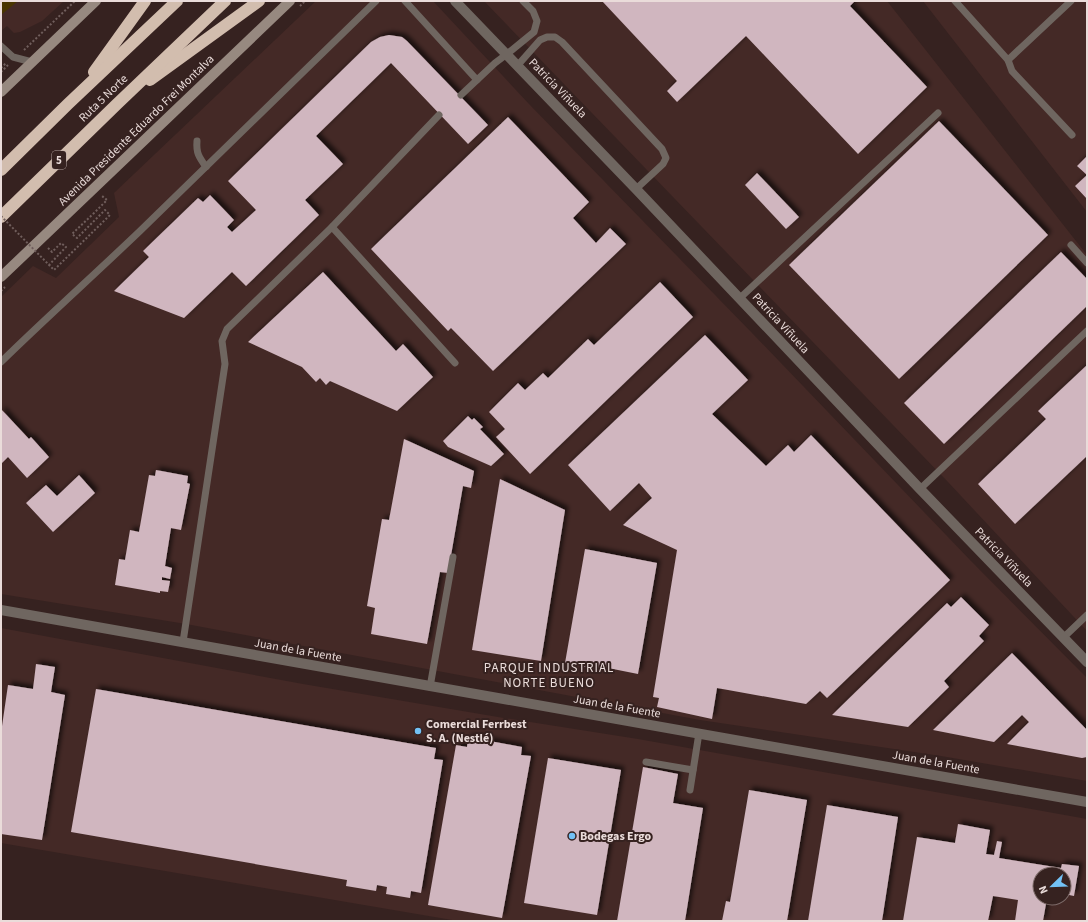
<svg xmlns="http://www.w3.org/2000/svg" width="1088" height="922" font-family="'Source Sans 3',sans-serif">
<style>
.built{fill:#442926;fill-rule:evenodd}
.green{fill:#493500}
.building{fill:#d0b6bf;filter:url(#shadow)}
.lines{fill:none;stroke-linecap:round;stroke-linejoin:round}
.path{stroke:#705e5c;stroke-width:2;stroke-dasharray:2 2;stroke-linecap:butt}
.lane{stroke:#6f6660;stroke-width:7}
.street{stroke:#6f6660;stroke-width:10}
.secondary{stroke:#978980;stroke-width:10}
.highway{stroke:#d2bdae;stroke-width:12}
.path-bridge{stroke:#705e5c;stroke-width:2;stroke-dasharray:2 2;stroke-linecap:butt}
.poi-dot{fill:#72c1f5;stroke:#362220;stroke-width:1.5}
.labels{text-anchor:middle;stroke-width:4;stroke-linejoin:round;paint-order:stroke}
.shield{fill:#362220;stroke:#b4a4a2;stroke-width:1}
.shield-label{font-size:11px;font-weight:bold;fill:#eadcda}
.street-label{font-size:12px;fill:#eadcda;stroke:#362220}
.poi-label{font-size:12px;font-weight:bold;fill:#eadcda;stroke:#362220;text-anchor:start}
.neighbourhood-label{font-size:13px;letter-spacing:1px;fill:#eadcda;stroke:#362220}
</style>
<defs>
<filter id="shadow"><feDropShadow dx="3.5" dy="-3.5" stdDeviation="2" flood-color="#0009"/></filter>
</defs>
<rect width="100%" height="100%" fill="#362220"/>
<g class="built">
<polygon points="1,1 64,1 42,21 20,32 14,33 7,26 1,31"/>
<polygon points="316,1 433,1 529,104 753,334 971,561 1087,678 1087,781 941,756 700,720 186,624 1,594 1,297 33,266 56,278 119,217 114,193"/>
<polygon points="484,1 887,1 1087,255 1087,631 948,482"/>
<polygon points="923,1 1087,1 1087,212"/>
<path d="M1,628L303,684L498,717L638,739L1087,819V921H458L1,843ZM1040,874H1064V898H1040Z"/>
</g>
<polygon class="green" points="1,1 18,1 1,15"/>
<g class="building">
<polygon points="602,1 855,1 850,6 927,87 858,154 746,36 677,102 667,91 677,81"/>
<polygon points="389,35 402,37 407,41 488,125 468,144 391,63 316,136 343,164 305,200 319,215 246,286 232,272 184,318 114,291 149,257 143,251 198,198 203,202 210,195 234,220 227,227 232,232 256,210 228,181 371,42 380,37"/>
<polygon points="508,117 589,202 573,218 596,243 610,228 626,244 493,371 451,328 448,331 371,249"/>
<polygon points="939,121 1048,235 899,379 789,265"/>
<polygon points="1087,156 1087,199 1075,186 1087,175 1077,166"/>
<polygon points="757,173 799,217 786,229 745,185"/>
<polygon points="1061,252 1087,279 1087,306 944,444 904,403"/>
<polygon points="323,272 396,351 403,344 433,377 397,411 330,381 326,385 320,378 316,382 302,367 248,342"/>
<polygon points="660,282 693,317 530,474 496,437 505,429 489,412 518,383 525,390 543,373 548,378 588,339 594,345"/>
<polygon points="705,335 748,380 712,414 766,466 788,445 794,452 811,435 950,580 827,698 820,691 806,704 717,688 712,719 657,707 659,698 653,697 677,550 623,525 652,498 639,483 610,511 568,465"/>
<polygon points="1087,365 1087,456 1015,524 978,484 1046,419 1038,411"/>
<polygon points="1,409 29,439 31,437 49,457 27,478 8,457 1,464"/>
<polygon points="468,416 472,420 474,418 483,427 480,429 504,454 491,466 448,447 443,441"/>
<polygon points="404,439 474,471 471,488 463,486 448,573 440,572 427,644 371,634 375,608 367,606 382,519 389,520"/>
<polygon points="156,470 188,476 187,483 190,484 181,530 171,528 165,566 172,568 170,579 162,577 162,580 170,581 168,592 160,591 160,593 115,585 119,559 125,560 130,530 139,532 149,475 155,476"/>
<polygon points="79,475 95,493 53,532 26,503 46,485 57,496"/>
<polygon points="500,479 565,510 541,661 472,650"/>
<polygon points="585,549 657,563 638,674 603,667 602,670 565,663"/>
<polygon points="961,597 989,625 979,636 984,641 944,681 949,687 908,727 832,715 947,603 951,607"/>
<polygon points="1012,653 1087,730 1087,757 1082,758 1007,744 1029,722 1022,715 994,742 933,730"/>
<polygon points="36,664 55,667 51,692 65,695 42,840 1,834 1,733 8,685 33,689"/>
<polygon points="96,689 436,748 434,759 443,760 421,893 411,891 410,898 386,894 387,887 377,885 376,891 346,886 347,880 71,832"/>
<polygon points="468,737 522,747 521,755 531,756 502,918 428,905 456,745 467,747"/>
<polygon points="548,758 621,770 597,915 524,903"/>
<polygon points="643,767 678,774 673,803 703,808 685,921 617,921"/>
<polygon points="749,790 807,800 787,921 722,921 726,901 730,902"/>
<polygon points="827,805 898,817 882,921 808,921"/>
<polygon points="958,824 990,830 986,854 994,855 997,841 1002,842 999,858 1061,868 1062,864 1079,866 1074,896 1064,894 1064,874 1040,874 1040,898 1047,898 1043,921 1015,921 1018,900 993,896 988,921 903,921 917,837 955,843"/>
</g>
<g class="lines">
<g class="path">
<polyline points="300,6 305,1"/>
<polyline points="24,50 75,1"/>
<polyline points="1,68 6,63"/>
<polyline points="1,72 8,65"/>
<polyline points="93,214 107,200 102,196"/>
<polyline points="48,248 52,252 61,243 66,247 49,265"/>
<polyline points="1,291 5,287"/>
</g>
<g class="lane">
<polyline points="405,1 477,80"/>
<polyline points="955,1 1008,60 1071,1"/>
<polyline points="1,46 13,57 32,62"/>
<polyline points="1008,60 1012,71 1072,135"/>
<polyline points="518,65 540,40 547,37 555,37 562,42 662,149 666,158 663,164 636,189"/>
<polyline points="461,95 495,63 507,54 534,32 537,21 533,11 523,1"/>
<path d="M197,141C196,153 199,157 206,167"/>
<polyline points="332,227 455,363"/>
<polyline points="1071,245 1087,263"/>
<polyline points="740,298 938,113"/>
<path d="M1,362C46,318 94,275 140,231C219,155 297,77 376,1"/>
<polyline points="920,489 1087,331"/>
<polyline points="1063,638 1087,615"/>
<polyline points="183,642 225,364 222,341 227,329 332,227 439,115"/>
<polyline points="430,687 453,557"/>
<polyline points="646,762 693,770"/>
<polyline points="690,790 699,733"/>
</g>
<g class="street">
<polyline points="455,1 636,189 920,489 1087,662"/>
<path d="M1,610C363,675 725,738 1087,802"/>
</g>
<g class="secondary">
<polyline points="1,92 96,1"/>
<polyline points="1,277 290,1"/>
</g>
<g class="highway">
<polyline points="94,72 145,1"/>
<polyline points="150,80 259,1"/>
<polyline points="1,170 68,104 177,1"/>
<polyline points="1,217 117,104 225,1"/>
</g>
<polyline class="path-bridge" points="1,216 54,270 110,215 105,210 77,238 72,234 93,214"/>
</g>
<g class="poi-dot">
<circle cx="418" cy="731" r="4"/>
<circle cx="572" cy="836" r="4"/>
</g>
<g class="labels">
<rect class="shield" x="52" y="151" width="14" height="18" rx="3"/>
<g class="shield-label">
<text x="59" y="164">5</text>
</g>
<g class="street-label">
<text transform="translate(558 88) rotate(46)" y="4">Patricia Viñuela</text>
<text transform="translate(103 98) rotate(-44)" y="4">Ruta 5 Norte</text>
<text transform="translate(136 130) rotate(-44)" y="4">Avenida Presidente Eduardo Frei Montalva</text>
<text transform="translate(781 323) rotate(47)" y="4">Patricia Viñuela</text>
<text transform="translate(1004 557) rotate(46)" y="4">Patricia Viñuela</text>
<text transform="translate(298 650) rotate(10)" y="4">Juan de la Fuente</text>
<text transform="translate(617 706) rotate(10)" y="4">Juan de la Fuente</text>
<text transform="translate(936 762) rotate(10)" y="4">Juan de la Fuente</text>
</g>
<g class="poi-label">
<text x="426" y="728">Comercial Ferrbest<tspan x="426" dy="14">S. A. (Nestlé)</tspan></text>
<text x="580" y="840">Bodegas Ergo</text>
</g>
<g class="neighbourhood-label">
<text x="549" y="672">PARQUE INDUSTRIAL<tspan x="549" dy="15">NORTE BUENO</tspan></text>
</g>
</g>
<rect width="1088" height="922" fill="none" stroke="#eadcda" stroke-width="4"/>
<g transform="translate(1052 886) rotate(247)"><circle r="19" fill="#362220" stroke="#7e6c6a"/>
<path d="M0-3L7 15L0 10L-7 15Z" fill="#72c1f5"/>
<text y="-6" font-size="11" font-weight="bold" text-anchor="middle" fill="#eadcda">N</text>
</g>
</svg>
